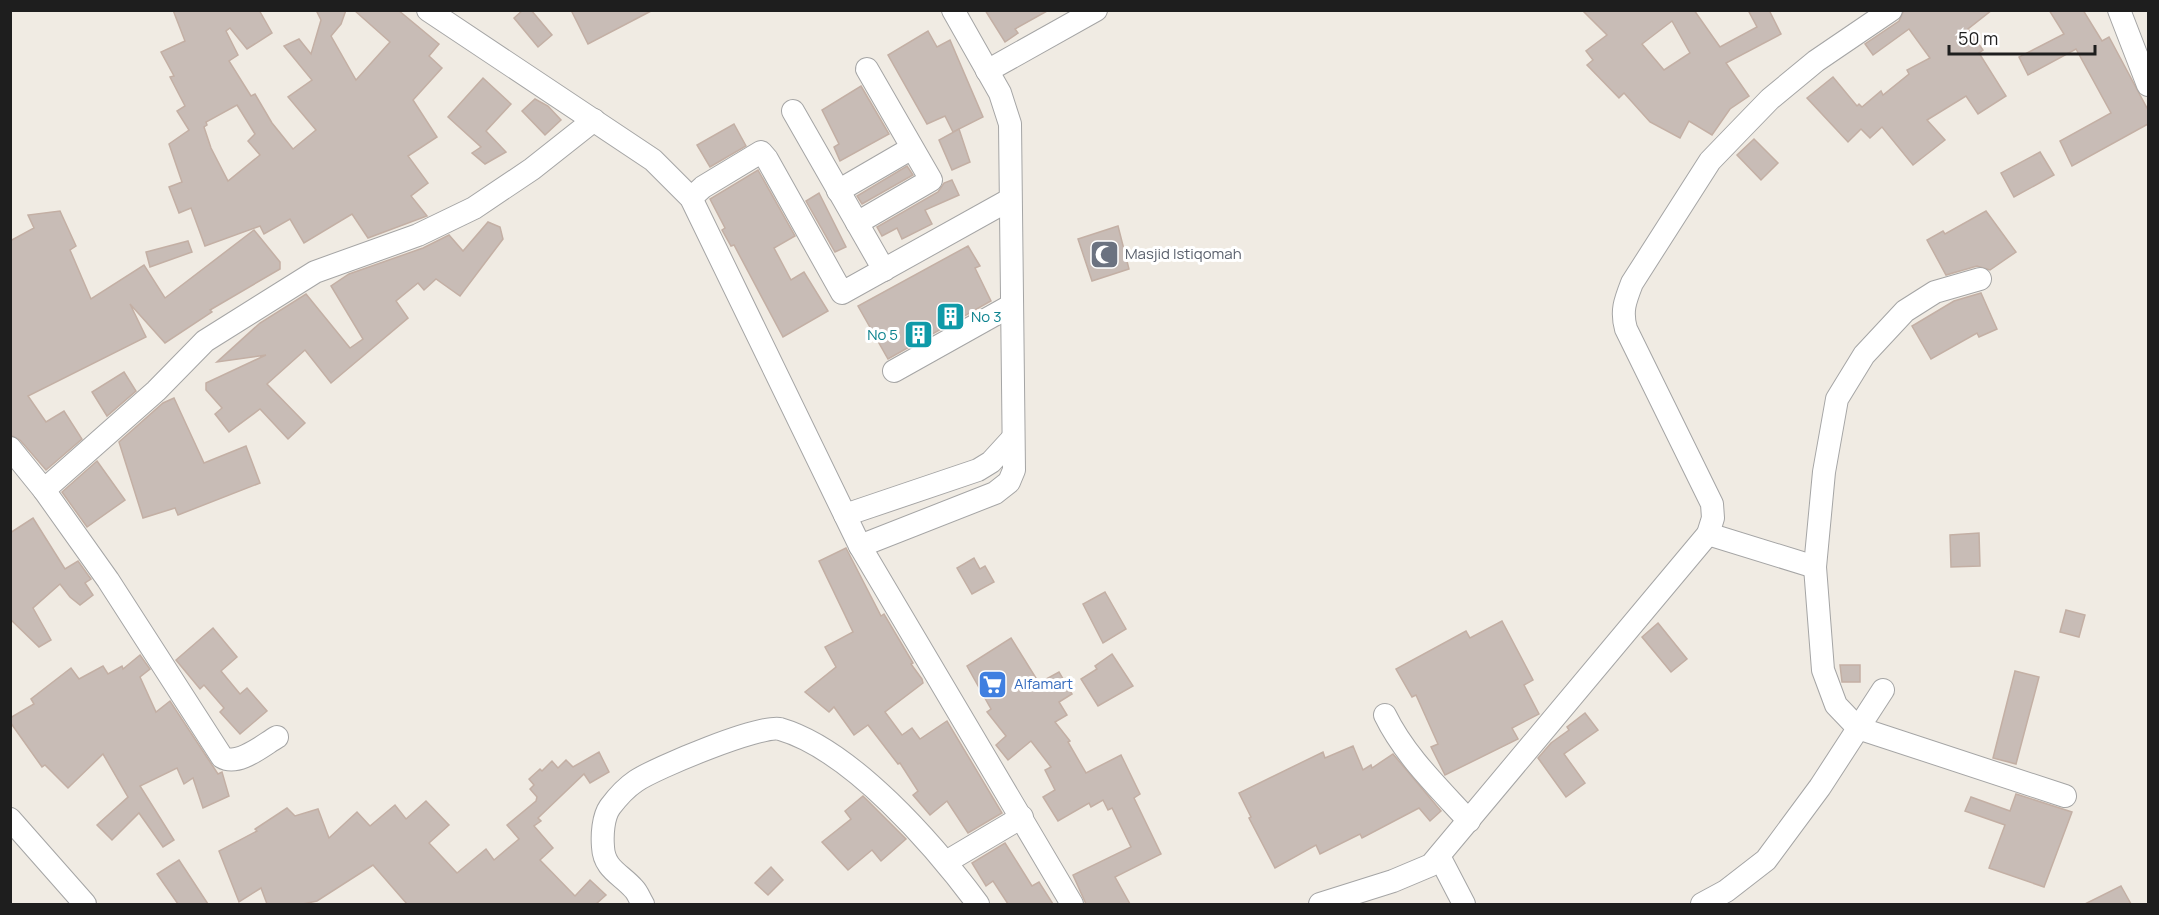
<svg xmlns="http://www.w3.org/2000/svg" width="2159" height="915" font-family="Manrope,sans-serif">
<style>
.building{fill:#c8bcb6;stroke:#c3afa4;stroke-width:1.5;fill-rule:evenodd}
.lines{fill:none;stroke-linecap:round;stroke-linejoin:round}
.minor-casing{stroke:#a5a5a5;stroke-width:24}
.minor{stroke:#fff;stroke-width:22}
.labels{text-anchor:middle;stroke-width:6;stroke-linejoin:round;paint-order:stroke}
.worship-label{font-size:15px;fill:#5b616d;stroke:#fff;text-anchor:start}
.culture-label{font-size:15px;fill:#0d838f;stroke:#fff;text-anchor:start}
.shop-label{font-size:15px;fill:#366cbe;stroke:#fff;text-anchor:start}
</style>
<rect width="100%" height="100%" fill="#f0ebe3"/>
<g class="building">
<path d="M173,10H259L272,33L247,49L230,28L226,31L238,55L229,61L251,96L255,94L272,123L293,149L316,130L288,97L312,80L284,46L299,39L311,54L321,20L316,10H346L341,24L331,36L356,80L390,42L354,10H398L439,44L429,56L442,68L413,100L437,137L408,156L428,183L411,196L427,216L368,238L352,214L304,243L290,219L264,234L260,226L205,246L191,208L179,213L169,187L182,182L169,144L189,130L177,111L185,106L170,77L174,76L161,52L185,41ZM237,105L255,134L248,141L260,155L228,181L211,148L204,127L207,125L206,122Z"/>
<polygon points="523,10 531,10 552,35 538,47 514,18"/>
<polygon points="571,10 653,10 588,44"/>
<polygon points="985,10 1049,10 1015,29 1018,33 1005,42"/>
<path d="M1582,10H1694L1720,47L1757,27L1748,10H1769L1781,34L1726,63L1749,96L1730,109L1712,135L1689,121L1680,138L1650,122L1624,93L1619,98L1587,65L1593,60L1586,51L1607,35ZM1672,21L1690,53L1664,70L1642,44Z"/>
<polygon points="1904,10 1992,10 1968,29 1983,50 1979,53 2006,96 1978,114 1966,96 1927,120 1945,140 1913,165 1882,127 1870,138 1861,129 1848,142 1807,98 1833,77 1857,106 1859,104 1862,107 1881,91 1883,95 1909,74 1907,70 1930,58 1909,29 1873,55 1865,44 1899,21"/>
<polygon points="2049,10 2083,10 2102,41 2109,37 2148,110 2148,124 2072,166 2060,141 2111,113 2076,49 2028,75 2019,57 2064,34"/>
<polygon points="928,31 937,47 950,40 983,117 953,132 945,116 927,124 888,55"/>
<polygon points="483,78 511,104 486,131 506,152 485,164 472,153 481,147 448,117"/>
<polygon points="861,86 889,134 840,161 834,147 839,144 822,110"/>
<polygon points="535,99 548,106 561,120 545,135 522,111"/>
<polygon points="734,124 746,146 710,167 697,145"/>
<polygon points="959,129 970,162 952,170 939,140"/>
<polygon points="1754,139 1778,163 1761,180 1737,155"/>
<polygon points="2040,152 2054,175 2014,197 2001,173"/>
<polygon points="907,166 913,175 862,204 857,196"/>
<polygon points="758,170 795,236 774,248 791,280 804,272 828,311 783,337 734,245 731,246 722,230 725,228 710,199"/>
<polygon points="952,180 959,195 925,210 932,224 902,239 897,228 882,236 877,227 938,192 944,183"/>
<polygon points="819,193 846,247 835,252 806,201"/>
<polygon points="60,211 76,246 70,250 91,299 144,265 165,298 254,230 280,262 280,269 210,310 212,312 165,343 130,304 146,337 28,396 46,422 64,411 82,439 46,470 20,440 10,435 10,241 34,228 28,215"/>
<polygon points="1986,211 2016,252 1990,270 1977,266 1946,275 1927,240 1943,231 1945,234"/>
<polygon points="488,222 500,227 503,239 460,296 436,279 424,290 418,283 396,301 408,318 331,383 305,350 267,384 305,423 288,439 260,409 229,432 215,414 222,408 206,390 206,383 266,355 217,362 260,323 306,294 350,348 363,339 331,286 349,274 423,248 449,235 463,251"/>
<polygon points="1118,226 1129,269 1092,281 1078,239"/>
<polygon points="188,241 192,252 150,267 146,252"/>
<polygon points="968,246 980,266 975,268 991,301 888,359 858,306"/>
<polygon points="1981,293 1997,329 1979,337 1977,333 1931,359 1912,326 1954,301"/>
<polygon points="124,372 136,391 107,416 92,392"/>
<polygon points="174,398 204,463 246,446 260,483 178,515 175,508 143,518 119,442 163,403"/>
<polygon points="97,461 125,500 87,527 62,492"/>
<polygon points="33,518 65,569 78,561 91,579 85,583 93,595 80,605 70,597 60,584 33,608 51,640 39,647 10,619 10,533"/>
<polygon points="1979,533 1980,566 1951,567 1950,535"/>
<polygon points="846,548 881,616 884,614 913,663 911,664 922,679 923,683 885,712 902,735 912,728 920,739 947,721 1002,813 968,833 947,801 930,815 913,795 918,791 900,763 898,764 868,725 854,735 834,707 829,712 805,692 836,667 825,647 853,632 819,561"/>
<polygon points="974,558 980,569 985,566 994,582 972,594 957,568"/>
<polygon points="1105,592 1126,629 1103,643 1083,604"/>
<polygon points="2066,610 2085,615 2079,637 2060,632"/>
<polygon points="1502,621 1533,680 1524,685 1539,714 1512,728 1518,739 1445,775 1431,747 1438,744 1416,695 1412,697 1396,669 1466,631 1470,638"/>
<polygon points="1658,623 1687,659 1671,672 1642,637"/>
<polygon points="213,628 237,657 221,671 240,694 247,688 267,711 240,734 220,712 224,708 204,685 200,689 176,660"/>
<polygon points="1011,638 1039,683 1059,672 1072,694 1059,702 1067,715 1055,722 1070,741 1068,742 1086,773 1121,755 1140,794 1134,798 1161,854 1115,877 1130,904 1086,904 1073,875 1131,847 1112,808 1108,810 1103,800 1091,807 1089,803 1058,821 1043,797 1055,790 1045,770 1051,767 1031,741 1008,760 996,745 1006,736 987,712 991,709 967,666"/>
<polygon points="1112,654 1133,686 1098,706 1081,679 1097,669 1095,666"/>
<polygon points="140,655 150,669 140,677 156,712 170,701 218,774 222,772 229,796 203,808 193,778 184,784 177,768 140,786 174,840 163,847 139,813 112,840 97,825 128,797 103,754 68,788 45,765 42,767 10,722 10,718 34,704 31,699 71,668 79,679 103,666 108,674 122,666 123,669"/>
<polygon points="1840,665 1860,665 1860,682 1842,682"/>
<polygon points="2015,671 2039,677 2016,764 1993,758"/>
<polygon points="1585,713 1598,730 1564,754 1585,783 1566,797 1538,758 1551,743 1569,730 1567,727"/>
<polygon points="1353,746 1363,770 1371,765 1372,768 1393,754 1441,811 1430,821 1419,808 1362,838 1360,834 1320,854 1316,845 1275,868 1249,818 1251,817 1239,793 1323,752 1325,758"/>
<polygon points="599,752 609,772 590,783 584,774 538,818 541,821 534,826 553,848 540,860 575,896 590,880 606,895 596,904 407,904 373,865 317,901 303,904 267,904 261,888 239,902 219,851 257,831 255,829 287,808 295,816 318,809 329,838 357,812 370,826 395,805 406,819 426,801 449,825 429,843 457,873 486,849 494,860 519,839 507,825 536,801 537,797 530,789 534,785 529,779 540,769 542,771 552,761 558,768 566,760 573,767"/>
<polygon points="2016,794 2072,812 2044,887 1989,868 2005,825 1965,811 1971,797 2010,811"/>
<polygon points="863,796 906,839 881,861 872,850 848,870 822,842 851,819 845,811"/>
<polygon points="1005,843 1032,886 1039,882 1053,904 1008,904 993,881 986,886 972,863"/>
<polygon points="179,860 208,904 178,904 157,874"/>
<polygon points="771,867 783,880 768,895 755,883"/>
<polygon points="2121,886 2131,904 2085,904"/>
</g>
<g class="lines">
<defs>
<g id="minor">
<polyline points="428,10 653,160 691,198 860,546 1072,904"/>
<polyline points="2119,10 2148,85"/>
<polyline points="987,71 1096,10"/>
<polyline points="793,111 884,270"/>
<polyline points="838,191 912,148"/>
<polyline points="691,198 703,187 761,152 767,159 842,293 1009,200"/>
<polyline points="857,223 931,180 867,69"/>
<polyline points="1980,279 1935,292 1905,311 1864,355 1837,399 1824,472 1815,567 1823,670 1836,705 1858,728 2065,796"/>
<polyline points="894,371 1012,305"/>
<polyline points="10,448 44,490 156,391 205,341 315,272 418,235 474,208 532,169 594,120"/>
<path d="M44,490L108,580L222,757C238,767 263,745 277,737"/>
<polyline points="845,515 978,470 991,462 1012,439"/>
<polyline points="1708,534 1815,567"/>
<polyline points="860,546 995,493 1009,482 1014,470 1010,124 1000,93 953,10"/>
<path d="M1385,715C1405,756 1439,788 1469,821"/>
<polyline points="10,819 85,904"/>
<polyline points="1439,856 1464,904"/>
<polyline points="946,862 1022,817"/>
<path d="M643,904C640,900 638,893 634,889C621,874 604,869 603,847C602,835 603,817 610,807C616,799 627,787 636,781C655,768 761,724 780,729C852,750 934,845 978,904"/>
<path d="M1320,904L1393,881L1431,865L1708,534L1713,518L1712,504L1626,329C1621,311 1625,301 1632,283L1710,161L1738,132L1770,99L1816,61L1891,10"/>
<polyline points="1702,904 1726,891 1766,860 1820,787 1883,690"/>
</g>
</defs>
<use href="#minor" class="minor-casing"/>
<use href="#minor" class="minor"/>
</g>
<defs>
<symbol id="mosque-square" viewBox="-11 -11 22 22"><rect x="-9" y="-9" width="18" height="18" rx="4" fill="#6b7280" stroke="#fff"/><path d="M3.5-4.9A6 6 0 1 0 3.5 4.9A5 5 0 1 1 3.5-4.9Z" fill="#fff"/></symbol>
<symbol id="building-square" viewBox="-11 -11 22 22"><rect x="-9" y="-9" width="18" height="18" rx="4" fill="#0f9aa8" stroke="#fff"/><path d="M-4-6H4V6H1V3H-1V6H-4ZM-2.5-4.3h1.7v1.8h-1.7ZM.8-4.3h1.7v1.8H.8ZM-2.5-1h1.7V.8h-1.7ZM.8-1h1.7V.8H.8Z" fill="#fff"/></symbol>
<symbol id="supermarket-square" viewBox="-11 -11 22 22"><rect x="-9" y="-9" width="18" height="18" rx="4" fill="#3f7fe0" stroke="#fff"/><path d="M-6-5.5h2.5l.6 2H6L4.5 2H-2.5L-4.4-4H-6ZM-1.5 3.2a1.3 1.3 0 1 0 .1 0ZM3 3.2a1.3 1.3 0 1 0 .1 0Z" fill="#fff"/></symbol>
</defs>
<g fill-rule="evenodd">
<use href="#mosque-square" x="1088" y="238" width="33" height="33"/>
<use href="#building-square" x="934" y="300" width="33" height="33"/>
<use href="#building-square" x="902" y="318" width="33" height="33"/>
<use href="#supermarket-square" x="976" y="668" width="33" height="33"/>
</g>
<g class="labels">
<g class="worship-label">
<text x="1125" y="259">Masjid Istiqomah</text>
</g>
<g class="culture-label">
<text x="971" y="322">No 3</text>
<text x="898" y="340" text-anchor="end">No 5</text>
</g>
<g class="shop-label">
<text x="1014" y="689">Alfamart</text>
</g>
</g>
<rect width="2159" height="915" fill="none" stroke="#1e1e1e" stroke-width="24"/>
<path d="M1949 45v9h146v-9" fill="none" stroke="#1e1e1e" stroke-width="3"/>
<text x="1958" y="45" font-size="18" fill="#1e1e1e" stroke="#ffffff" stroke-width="4.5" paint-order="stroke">50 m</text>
</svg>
